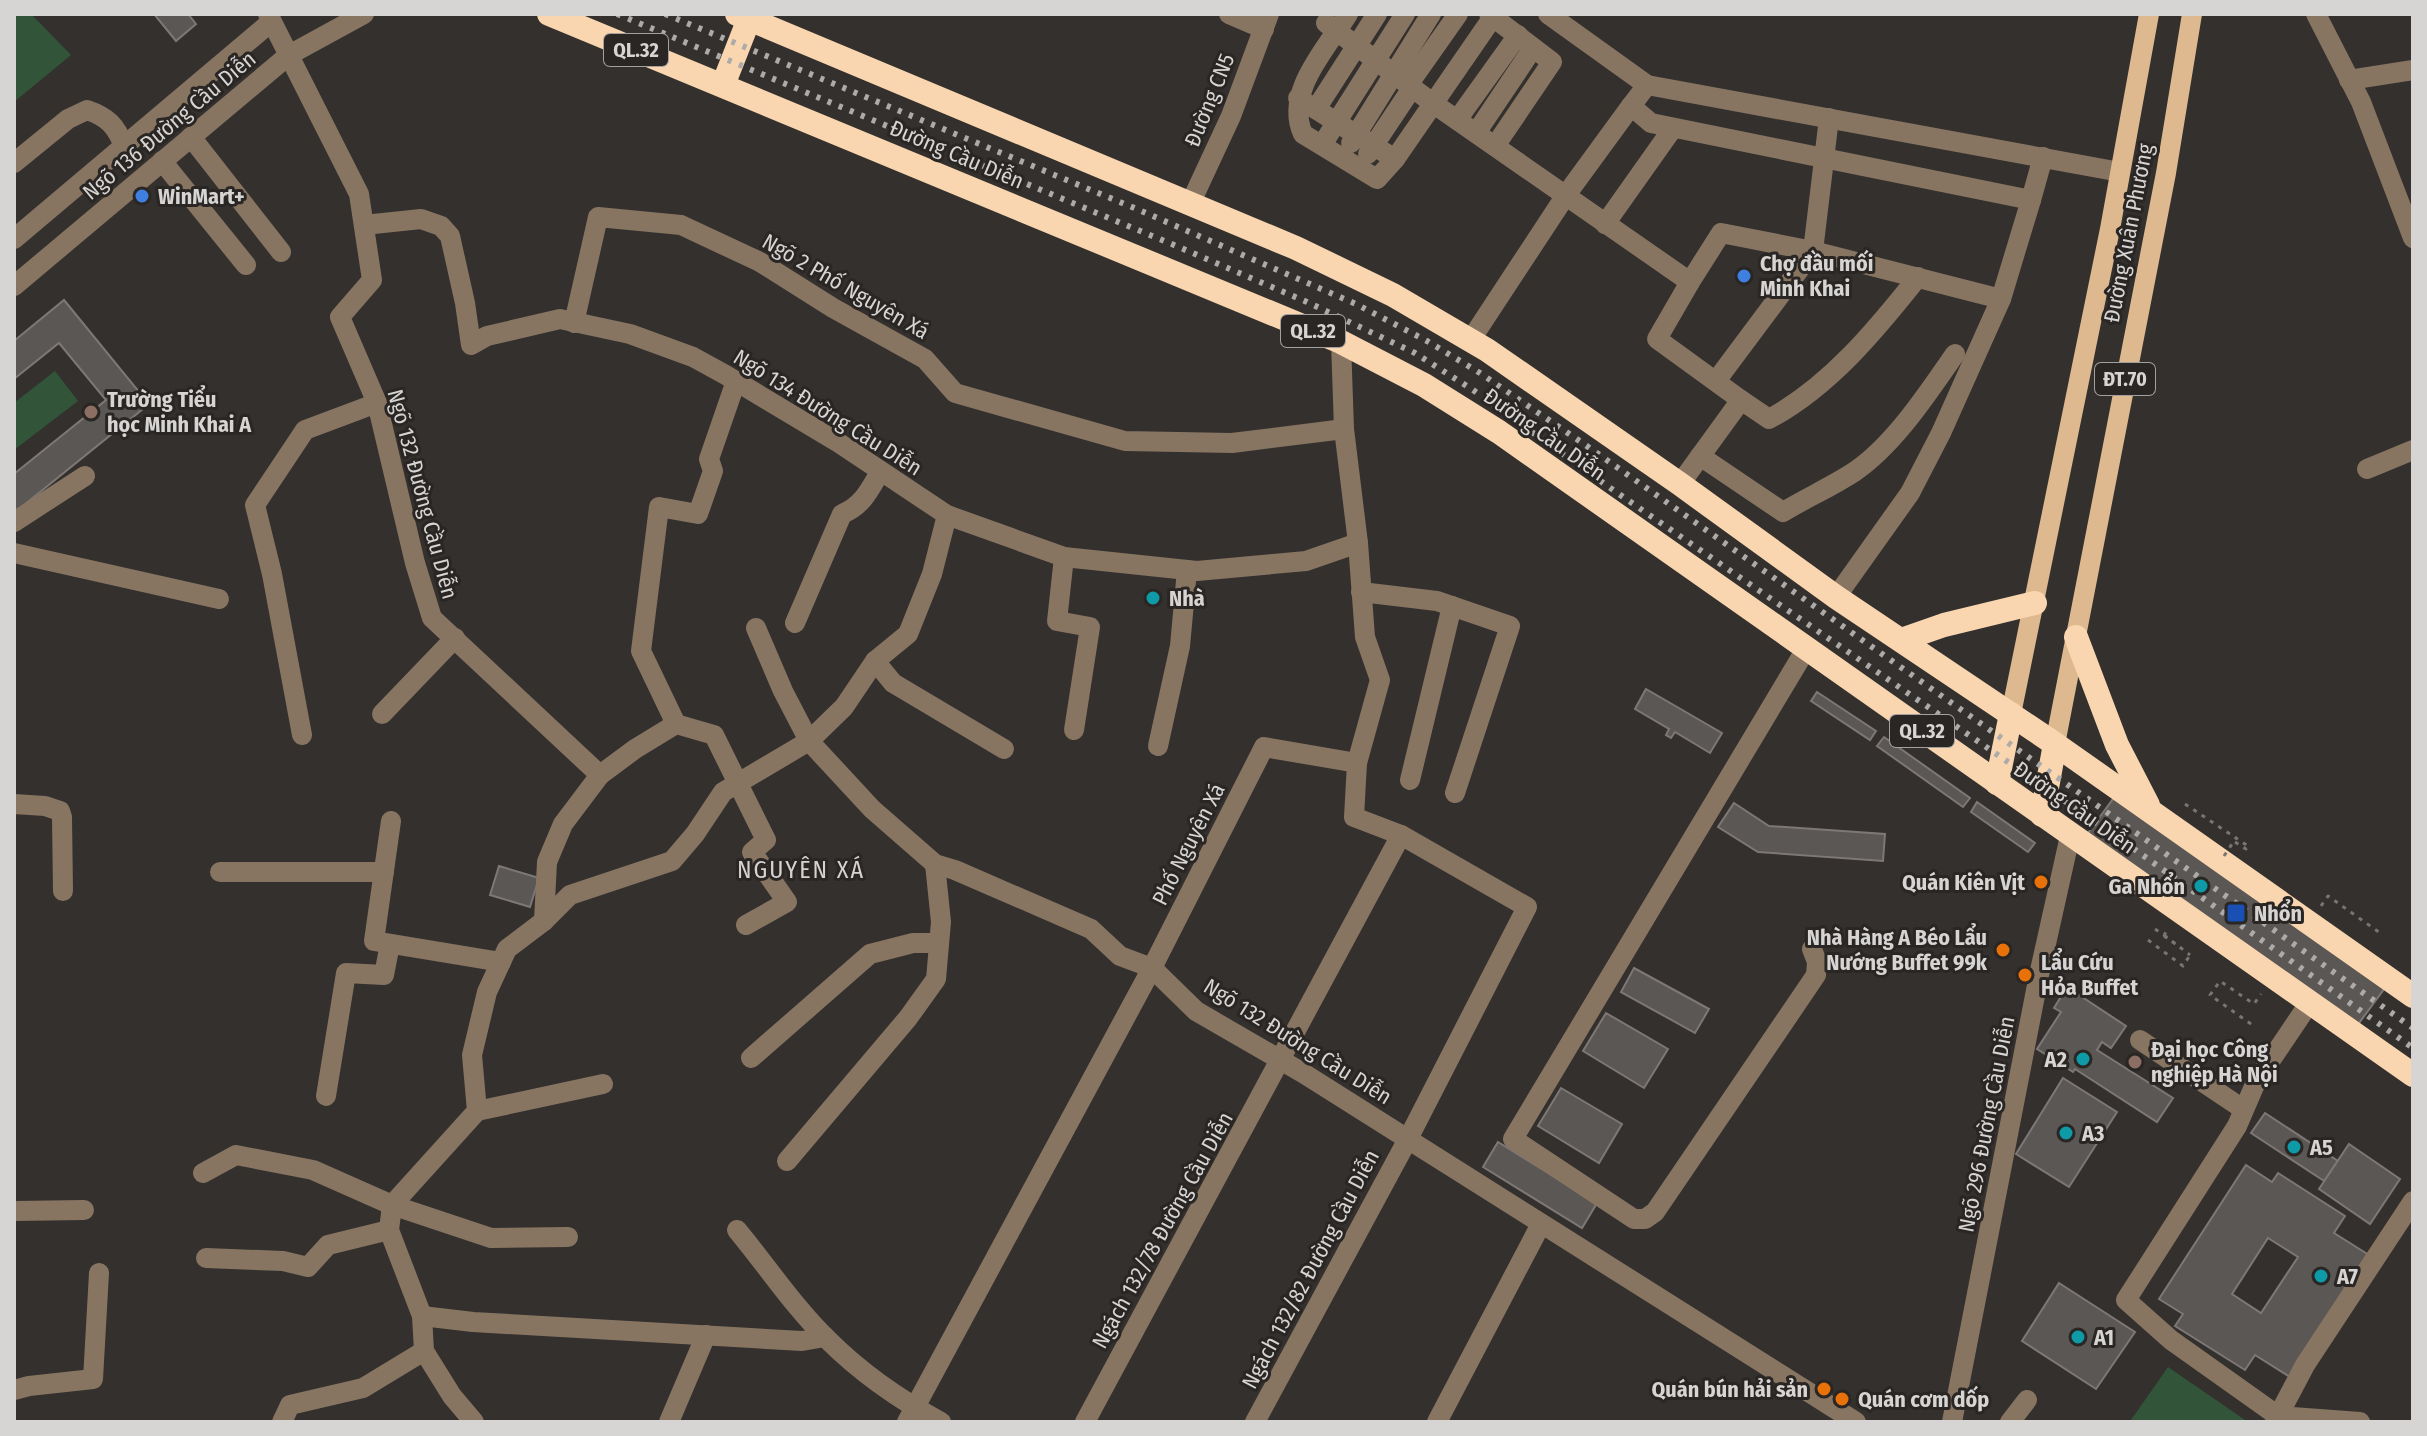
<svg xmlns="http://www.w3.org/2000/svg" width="2427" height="1436" font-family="'Fira Sans Condensed',sans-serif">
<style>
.green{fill:#32553a}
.building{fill:#5b5755;stroke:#7d7876;stroke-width:2;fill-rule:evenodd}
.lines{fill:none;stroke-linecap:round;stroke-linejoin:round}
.path{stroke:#787674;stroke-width:3;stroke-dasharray:4 6;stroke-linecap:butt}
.minor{stroke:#877562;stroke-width:20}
.major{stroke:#deb990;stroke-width:20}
.highway{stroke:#f9d6af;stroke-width:24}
.rail{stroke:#adaba9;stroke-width:6;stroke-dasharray:4 8;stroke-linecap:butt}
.path-bridge{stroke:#787674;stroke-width:3;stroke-dasharray:4 6;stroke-linecap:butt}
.shop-dot{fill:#3f7fe0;stroke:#292624;stroke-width:3}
.education-dot{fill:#8d6e63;stroke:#292624;stroke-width:3}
.culture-dot{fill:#0f9aa8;stroke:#292624;stroke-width:3}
.food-dot{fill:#e8710a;stroke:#292624;stroke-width:3}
.transit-dot{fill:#1a4fb4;stroke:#292624;stroke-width:3}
.labels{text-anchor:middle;stroke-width:6;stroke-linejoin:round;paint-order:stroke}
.shield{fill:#292624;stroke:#a3a09f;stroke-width:2}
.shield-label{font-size:20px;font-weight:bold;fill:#d7d5d4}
.street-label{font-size:22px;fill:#d7d5d4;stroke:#292624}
.poi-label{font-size:22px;font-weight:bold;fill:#d7d5d4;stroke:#292624;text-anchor:start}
.neighbourhood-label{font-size:24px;letter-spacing:2px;fill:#d7d2d0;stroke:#292624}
</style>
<rect width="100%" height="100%" fill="#33302e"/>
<g class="green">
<polygon points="14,14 31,14 71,55 14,102"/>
<polygon points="55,371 78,401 14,450 14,403"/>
<polygon points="2168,1367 2248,1422 2131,1420"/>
</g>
<g class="building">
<polygon points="154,14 188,14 196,24 176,41"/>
<polygon points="64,300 149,404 14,513 14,474 106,400 59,343 14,379 14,341"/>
<polygon points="1646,689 1722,733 1710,753 1675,732 1671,738 1666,735 1669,729 1635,709"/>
<polygon points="1817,692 1876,731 1870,740 1811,701"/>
<polygon points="1884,737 1970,798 1963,807 1877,746"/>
<polygon points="2124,784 2393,977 2348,1038 2080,844"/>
<polygon points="1977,802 2035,843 2028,852 1971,812"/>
<polygon points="1734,803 1769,826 1885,834 1883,861 1758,852 1718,827"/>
<polygon points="499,866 539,878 530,907 490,895"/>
<polygon points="1634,968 1709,1009 1695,1033 1621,992"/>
<polygon points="2067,987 2126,1026 2111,1048 2102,1042 2097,1050 2173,1098 2157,1122 2075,1069 2073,1072 2037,1049 2061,1012 2054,1008"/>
<polygon points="1606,1013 1668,1049 1644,1088 1583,1051"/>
<polygon points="2063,1078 2117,1112 2069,1187 2016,1154"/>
<polygon points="1561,1088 1622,1124 1599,1163 1538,1126"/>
<polygon points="2265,1113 2338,1161 2324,1181 2251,1133"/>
<polygon points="1498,1142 1597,1203 1582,1228 1483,1167"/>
<polygon points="2349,1144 2400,1179 2370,1224 2319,1189"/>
<path d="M2246,1165L2272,1182L2278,1173L2345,1216L2334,1233L2369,1255L2290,1377L2255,1355L2245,1370L2175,1326L2183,1314L2159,1299ZM2268,1238L2298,1257L2261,1313L2232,1294Z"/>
<polygon points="2059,1283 2135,1332 2096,1389 2022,1341"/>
</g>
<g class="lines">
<g class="path">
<polyline points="2185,804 2236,838"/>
<polyline points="2235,842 2246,849 2248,846"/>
<polyline points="2321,906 2328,896 2383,935"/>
<polyline points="2155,929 2164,935 2169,928"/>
<polyline points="2164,936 2181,948"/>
<polyline points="2148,940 2183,966 2190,955"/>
<polyline points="2251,1024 2210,995 2220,981 2254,1004 2261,994"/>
</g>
<g class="minor">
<polyline points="268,14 359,194 372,280 340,317 377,403 415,563 432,618 600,775"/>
<polyline points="1229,14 1264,29"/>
<path d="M1348,14C1327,48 1284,92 1303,134L1377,179L1395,159"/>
<polyline points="1489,14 1552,62 1495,146"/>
<polyline points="1548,14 1647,85 1631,106 1651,123 2031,200 2001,299 1941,433 1910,493 1836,597"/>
<polyline points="2316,14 2361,102 2413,238"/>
<polyline points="1326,23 1434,104 1690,282 1721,233 1813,251 2001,299"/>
<polyline points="2349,80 2413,70"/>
<polyline points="1408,85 1458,14"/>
<polyline points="1647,85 2120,172"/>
<polyline points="1298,98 1395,159 1495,14"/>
<polyline points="1316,109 1377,14"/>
<polyline points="1457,120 1518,35"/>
<polyline points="1476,133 1533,48"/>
<polyline points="191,137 281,252"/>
<polyline points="1351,143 1431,14"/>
<polyline points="1322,145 1405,14"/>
<polyline points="1368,154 1412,88"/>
<polyline points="162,161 246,265"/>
<path d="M14,163L68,119L87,110C108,117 116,126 124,146"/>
<polyline points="2031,200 2043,157"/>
<polyline points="1191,202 1231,116 1269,14"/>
<polyline points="1605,224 1673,128"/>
<polyline points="364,225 421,219 441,226 450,236 465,303 471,345 487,336 560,319 630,334 693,357 724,374 839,443 947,515 1064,557 1197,571 1306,561 1358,543"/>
<polyline points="14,239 271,22"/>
<polyline points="1690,282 1657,339 1741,400"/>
<polyline points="14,286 289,55 364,14"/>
<polyline points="574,323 598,217 681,225 760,262 833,308 925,359 955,393 1125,441 1232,443 1344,429"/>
<polyline points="1470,341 1566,195 1631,106"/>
<polyline points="1716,381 1813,251 1829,118"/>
<path d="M1700,456L1783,512C1806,498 1831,487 1854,472C1894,445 1928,393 1955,354"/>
<polyline points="2367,469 2413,450"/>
<path d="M1680,484L1741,400L1769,419C1829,387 1876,330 1918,277"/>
<polyline points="14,522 85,476"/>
<polyline points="14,553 219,599"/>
<polyline points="1064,557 1057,621 1090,627 1074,730"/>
<polyline points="1361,592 1437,601 1510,626 1455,793"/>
<path d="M795,623L842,514C862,506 869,491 880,472"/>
<polyline points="756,628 783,691 809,741 872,809 935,864 955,870 1091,929 1120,956 1152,968 1196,1011 1303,1073 1856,1422"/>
<polyline points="1806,649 1513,1139 1634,1219 1645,1219 1655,1212 1816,975 1817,962 1812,949"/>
<polyline points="875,661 893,683 1004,749"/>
<polyline points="382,714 455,638"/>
<polyline points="676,724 641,651 659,507 698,514 713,471 709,459 736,381"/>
<polyline points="302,735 272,574 255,505 305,430 377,403"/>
<polyline points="1158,746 1180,646 1187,570"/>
<polyline points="1410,780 1452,606"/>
<polyline points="14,804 45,806 60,811 62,817 63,891"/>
<polyline points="391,821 374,941 501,962"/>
<polyline points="220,872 384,872"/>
<polyline points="544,921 547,862 563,824 600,775 635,749 676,724 714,735 766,840 752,852 787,902 746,925"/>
<polyline points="2310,1002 2256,1082 2237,1126 2126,1300 2171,1340 2278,1416 2360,1422"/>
<polyline points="2140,1040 2243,1109"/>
<polyline points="751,1058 870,954 913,943 939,943"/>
<polyline points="326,1096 346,973 384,975 390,944"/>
<polyline points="477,1111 603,1084"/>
<polyline points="787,1161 908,1018 936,979 941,922 935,864"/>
<polyline points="203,1173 236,1155 313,1170 392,1205 491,1238 568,1237"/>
<polyline points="392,1205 477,1111 472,1055 487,992 507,949 544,921 570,895 672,861 695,834 723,792 809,741 844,707 875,661 908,634 932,574 947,515"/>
<polyline points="392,1205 389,1230 422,1316 424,1351 452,1396 474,1422"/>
<polyline points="14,1211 84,1210"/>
<path d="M737,1230C767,1266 794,1307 827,1339C860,1372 900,1400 941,1422"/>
<polyline points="206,1258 283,1261 308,1267 328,1245 389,1230"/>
<polyline points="422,1316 473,1322 802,1341 825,1337"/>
<polyline points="14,1390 29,1386 93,1379 99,1273"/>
<polyline points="282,1422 290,1405 363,1388 424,1351"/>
<polyline points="669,1422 706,1335"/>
<polyline points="907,1422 1152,968 1264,747 1357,763 1380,680 1365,637 1358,543 1344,429 1341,342"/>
<polyline points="1085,1422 1401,835"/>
<polyline points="1255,1422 1408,1139 1527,907 1401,835 1354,817 1357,763"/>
<polyline points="1437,1422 1541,1224"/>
<polyline points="1952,1422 2039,975 2070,836"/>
<polyline points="2010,1422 2027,1400"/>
<polyline points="2275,1422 2305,1365 2413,1201"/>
</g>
<g class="major">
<polyline points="2011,714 2110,229 2149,14"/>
<polyline points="2055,744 2166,173 2192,14"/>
</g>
<g class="highway">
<polyline points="549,14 1341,342 1424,385 1499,432 2413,1075"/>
<polyline points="737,14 1296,248 1393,295 1487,350 1680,484 1836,597 2055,744 2413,996"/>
<polyline points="723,85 749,19"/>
<polyline points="2076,637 2117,745 2148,805"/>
<polyline points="1901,640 1944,625 2035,603"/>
<polyline points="1997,783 2011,714"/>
<polyline points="2042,815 2055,744"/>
</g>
<g class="rail">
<polyline points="617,14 1174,245 1307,302 1415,353 1473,390 1616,492 2127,844 2413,1048"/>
<polyline points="665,14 1132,207 1356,304 1427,341 1480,373 1584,444 2413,1028"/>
</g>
<g class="path-bridge">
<polyline points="2224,856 2236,838 2248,846"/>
<polyline points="2164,935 2190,955"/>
</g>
</g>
<g class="shop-dot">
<circle cx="142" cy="196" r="8"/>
<circle cx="1744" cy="276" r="8"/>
</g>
<g class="education-dot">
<circle cx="91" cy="412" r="8"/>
<circle cx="2135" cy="1062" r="8"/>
</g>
<g class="culture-dot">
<circle cx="1153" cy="598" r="8"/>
<circle cx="2201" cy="886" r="8"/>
<circle cx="2083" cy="1059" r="8"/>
<circle cx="2066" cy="1133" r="8"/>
<circle cx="2294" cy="1147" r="8"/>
<circle cx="2321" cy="1276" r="8"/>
<circle cx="2078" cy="1337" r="8"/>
</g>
<g class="food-dot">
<circle cx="2041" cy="882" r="8"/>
<circle cx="2003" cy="950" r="8"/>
<circle cx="2025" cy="975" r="8"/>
<circle cx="1824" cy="1389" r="8"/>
<circle cx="1842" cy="1399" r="8"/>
</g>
<rect class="transit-dot" x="2226" y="903" width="20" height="20" rx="4"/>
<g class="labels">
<g class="shield">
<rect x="604" y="34" width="64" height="32" rx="6"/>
<rect x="1281" y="315" width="64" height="32" rx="6"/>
<rect x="2095" y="363" width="60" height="32" rx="6"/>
<rect x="1890" y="715" width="64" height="32" rx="6"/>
</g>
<g class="shield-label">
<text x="636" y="57">QL.32</text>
<text x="1313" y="338">QL.32</text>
<text x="2125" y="386">ĐT.70</text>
<text x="1922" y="738">QL.32</text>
</g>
<g class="street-label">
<text transform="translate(1209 100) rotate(-68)" y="8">Đường CN5</text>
<text transform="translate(169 125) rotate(-40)" y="8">Ngõ 136 Đường Cầu Diễn</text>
<text transform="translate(957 154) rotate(23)" y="8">Đường Cầu Diễn</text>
<text transform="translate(2128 233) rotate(-79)" y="8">Đường Xuân Phương</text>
<text transform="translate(846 286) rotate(30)" y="8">Ngõ 2 Phố Nguyên Xá</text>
<text transform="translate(828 412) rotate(32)" y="8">Ngõ 134 Đường Cầu Diễn</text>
<text transform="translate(1545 434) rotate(35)" y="8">Đường Cầu Diễn</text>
<text transform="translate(423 494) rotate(75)" y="8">Ngõ 132 Đường Cầu Diễn</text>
<text transform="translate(2075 807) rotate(35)" y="8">Đường Cầu Diễn</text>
<text transform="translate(1188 844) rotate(-63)" y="8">Phố Nguyên Xá</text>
<text transform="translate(1298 1041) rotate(32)" y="8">Ngõ 132 Đường Cầu Diễn</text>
<text transform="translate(1986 1124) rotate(-79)" y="8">Ngõ 296 Đường Cầu Diễn</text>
<text transform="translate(1162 1230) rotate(-61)" y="8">Ngách 132/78 Đường Cầu Diễn</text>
<text transform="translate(1310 1269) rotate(-62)" y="8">Ngách 132/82 Đường Cầu Diễn</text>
</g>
<g class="poi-label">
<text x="158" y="204">WinMart+</text>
<text x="1760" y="271">Chợ đầu mối<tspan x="1760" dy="25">Minh Khai</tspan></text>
<text x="107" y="407">Trường Tiểu<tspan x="107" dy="25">học Minh Khai A</tspan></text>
<text x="1169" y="606">Nhà</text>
<text x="2025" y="890" text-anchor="end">Quán Kiên Vịt</text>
<text x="2185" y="894" text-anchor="end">Ga Nhổn</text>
<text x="2254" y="921">Nhổn</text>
<text x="1987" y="945" text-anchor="end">Nhà Hàng A Béo Lẩu<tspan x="1987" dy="25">Nướng Buffet 99k</tspan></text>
<text x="2041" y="970">Lẩu Cứu<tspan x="2041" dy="25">Hỏa Buffet</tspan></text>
<text x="2151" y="1057">Đại học Công<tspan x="2151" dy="25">nghiệp Hà Nội</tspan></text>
<text x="2067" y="1067" text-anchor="end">A2</text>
<text x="2082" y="1141">A3</text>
<text x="2310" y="1155">A5</text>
<text x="2337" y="1284">A7</text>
<text x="2094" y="1345">A1</text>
<text x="1808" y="1397" text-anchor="end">Quán bún hải sản</text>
<text x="1858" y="1407">Quán cơm dốp</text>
</g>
<g class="neighbourhood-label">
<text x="801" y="878">NGUYÊN XÁ</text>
</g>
</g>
<rect width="2427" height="1436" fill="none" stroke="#d7d5d4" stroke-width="32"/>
</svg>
